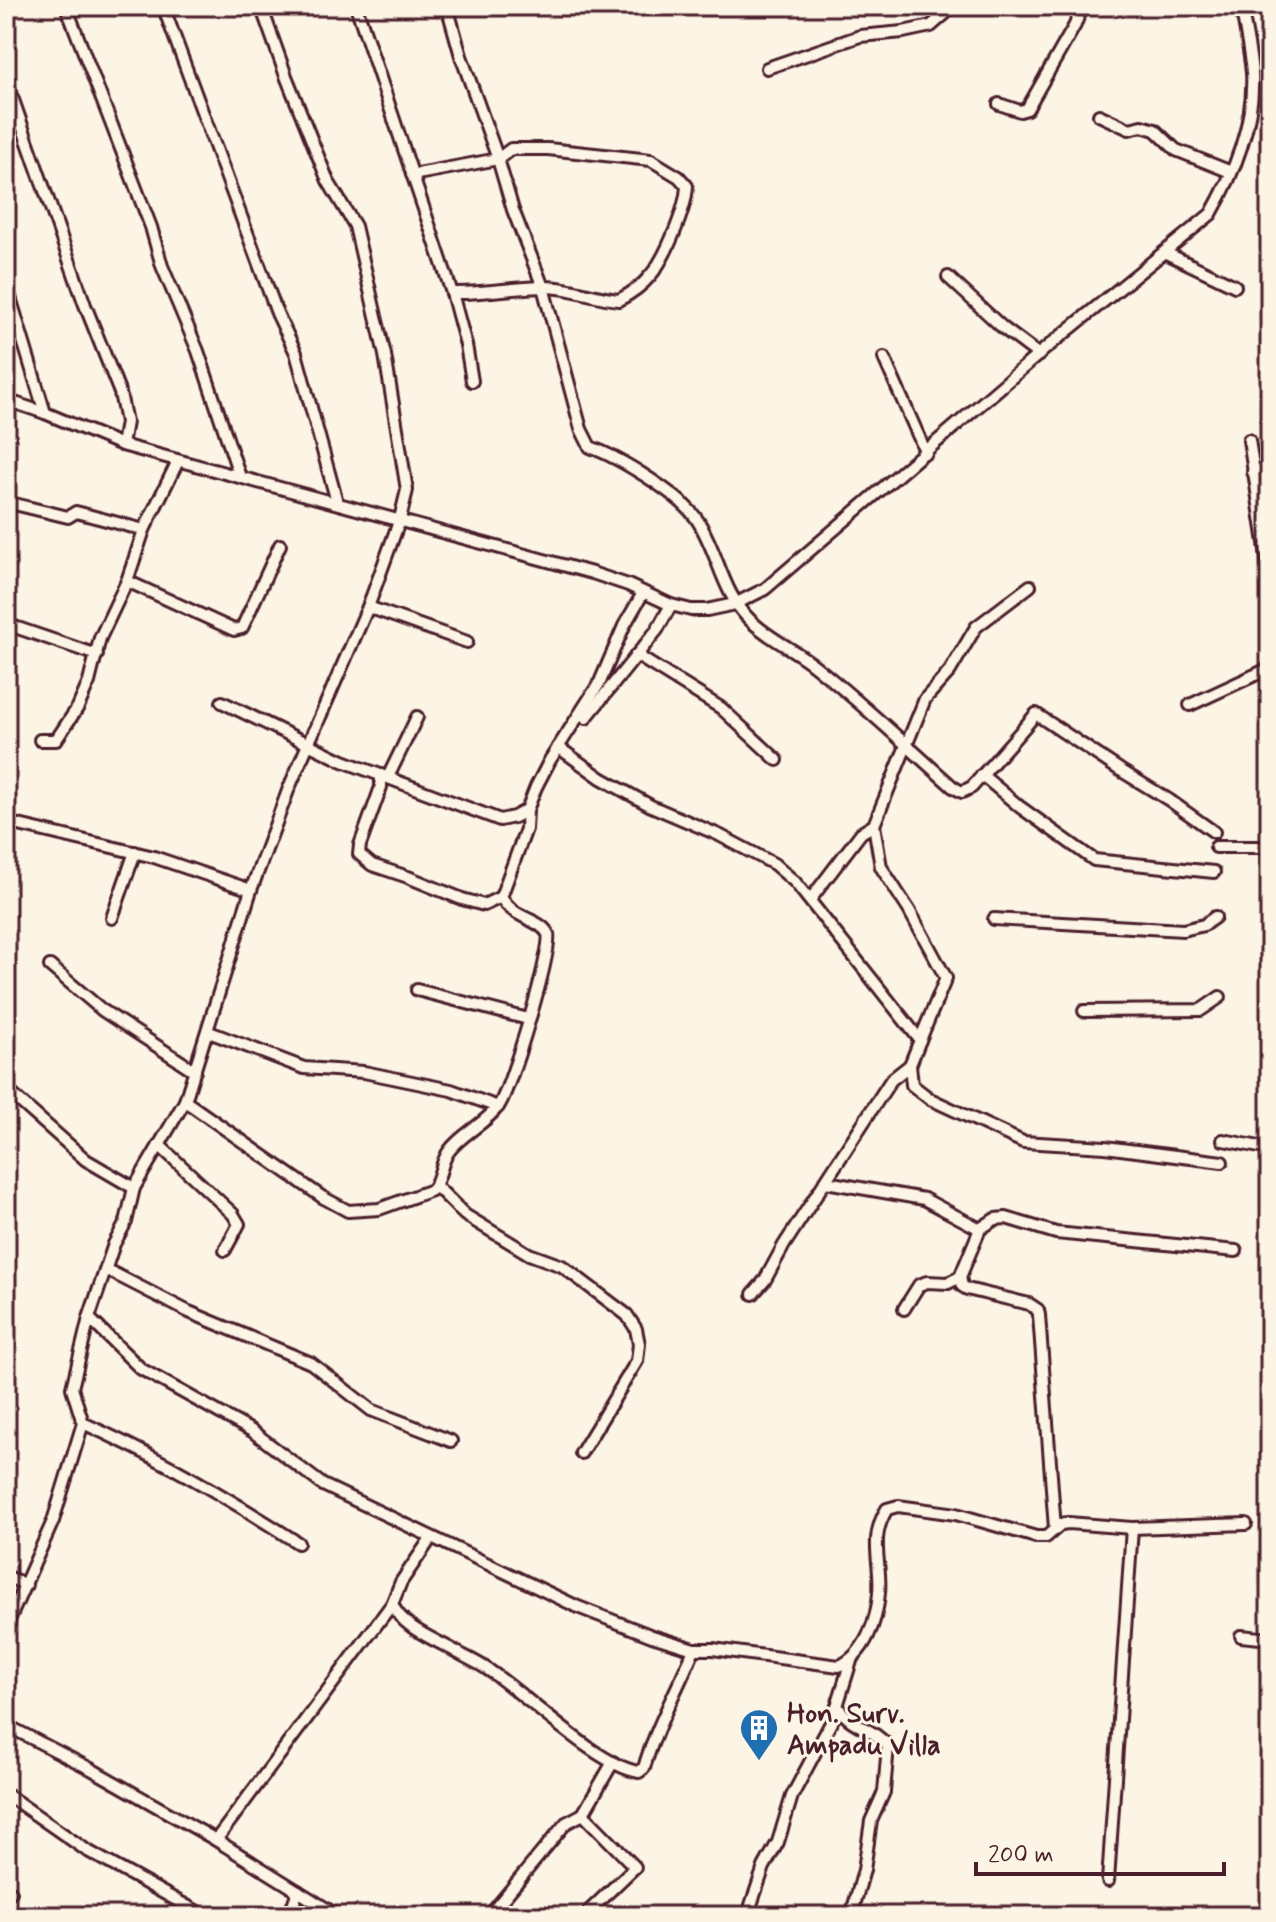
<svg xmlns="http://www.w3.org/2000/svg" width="1276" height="1922" font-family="Mynerve,sans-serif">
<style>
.built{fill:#eee5d7}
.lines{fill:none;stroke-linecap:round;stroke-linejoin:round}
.minor-casing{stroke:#4a1f2b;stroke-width:16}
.minor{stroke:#fcf5e5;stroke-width:10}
.labels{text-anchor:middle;stroke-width:6;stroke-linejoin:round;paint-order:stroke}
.poi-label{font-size:28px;font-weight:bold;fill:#4a1f2b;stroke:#fcf5e5;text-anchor:start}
</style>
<rect width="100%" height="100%" fill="#fcf5e5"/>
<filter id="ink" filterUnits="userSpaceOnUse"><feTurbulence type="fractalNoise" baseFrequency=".0125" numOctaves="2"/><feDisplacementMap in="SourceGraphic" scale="16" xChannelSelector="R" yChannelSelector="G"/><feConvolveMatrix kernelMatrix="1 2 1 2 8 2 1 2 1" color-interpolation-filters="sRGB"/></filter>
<g filter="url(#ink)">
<polygon class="built" points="1261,1514 1270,1514 1270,1587 1257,1586"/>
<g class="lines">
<defs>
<g id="minor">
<polyline points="66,6 151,227 162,266 198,351 240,477"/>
<polyline points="163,6 277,313 296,353 337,502"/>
<polyline points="356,6 452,293 466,345 472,381"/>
<path d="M447,6L461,56L498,159L513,210L543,287L581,429L590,447C618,457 678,493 696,518C718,550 721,592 750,620C769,639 794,649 815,666C863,704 907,746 953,787L962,792L972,787L1036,714L1120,770L1169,800L1214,832"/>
<polyline points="767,68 860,36 903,32 931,26 954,6"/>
<polyline points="6,80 85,305 120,393 126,422 122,445"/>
<polyline points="999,104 1020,111 1027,109 1075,25 1082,6"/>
<polyline points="1099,115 1129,129 1142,126 1155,130 1176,150 1231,172"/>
<path d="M412,175L498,159L511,149H548L651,160L679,177L687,186C686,209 665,260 649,277C641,287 630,294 619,300C594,298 571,287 546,287C515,287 484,294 452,293"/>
<polyline points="1166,253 1235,286"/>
<polyline points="948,277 1003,328 1039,355"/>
<polyline points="6,284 45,413"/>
<polyline points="884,358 926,453"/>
<path d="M6,400L45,413L122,445L592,573L628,585L671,605L691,610H707L735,604L765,589L1045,349L1211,214C1234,174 1255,121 1252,73C1250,51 1245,28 1241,6"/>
<polyline points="1249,440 1270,575"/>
<polyline points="1253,472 1270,467"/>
<polyline points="6,502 68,517 76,512 144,530"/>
<polyline points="127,581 234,630 242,628 280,545"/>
<polyline points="368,607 467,642"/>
<polyline points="6,624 97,655"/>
<polyline points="636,655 721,708 777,760"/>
<polyline points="222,702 343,761 500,820 514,817 527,810"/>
<polyline points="1190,705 1270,668"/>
<polyline points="586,718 657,630 671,605"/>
<polyline points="40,740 56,740 78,707 89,682 100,638 127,581 144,530 178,461"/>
<polyline points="558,747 601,778 651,806 719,835 774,864 795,882 920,1040 910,1065 891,1080 784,1245 765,1280 753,1294"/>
<polyline points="381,775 381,787 360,845 359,854 372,865 408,877 462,899 484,905 501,897"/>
<polyline points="982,775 1020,807 1094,860 1214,872"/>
<polyline points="388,777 417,717"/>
<polyline points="6,822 154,857 251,890"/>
<polyline points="874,825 881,867 909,910 946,978 920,1040"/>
<polyline points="1216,847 1270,847"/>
<polyline points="810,900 861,833 874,825 925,699 950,671 976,627 1030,586"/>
<polyline points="112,918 135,852"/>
<polyline points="994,919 1183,930 1204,925 1215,917"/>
<polyline points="50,966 102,1010 195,1071"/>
<polyline points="417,990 528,1019"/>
<polyline points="1084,1011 1201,1010 1220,997"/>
<polyline points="209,1032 304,1068 364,1072 451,1090 498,1107"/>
<polyline points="910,1065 912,1085 930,1099 1023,1142 1105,1147 1222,1162"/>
<polyline points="6,1089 86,1160 134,1188"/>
<path d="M185,1101L322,1197L348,1211L379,1209L432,1190C441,1180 440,1163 449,1151C462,1133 486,1124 499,1105C510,1090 553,949 548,934C541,919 513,919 501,897L526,829L527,810L536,787L550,760L600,682L624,626L643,593"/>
<polyline points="1223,1140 1270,1149"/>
<polyline points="159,1145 233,1214 239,1224 225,1250"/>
<polyline points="826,1182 924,1199 980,1229"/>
<polyline points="436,1186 465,1215 529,1254 562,1266 627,1315 636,1329 639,1344 637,1361 581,1453"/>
<polyline points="107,1270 189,1312 311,1363 371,1410 451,1441"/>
<polyline points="904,1309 919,1285 927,1282 948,1283 960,1277"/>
<path d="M89,1318L141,1369L252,1431L323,1485L578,1607L652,1636L694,1649H713L839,1666C865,1655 877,1621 879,1593C882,1562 868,1539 887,1509L898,1506L956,1514L1036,1537H1046L1061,1524L1068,1523L1132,1528L1246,1524"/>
<path d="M83,1423C158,1457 229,1498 298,1543"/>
<polyline points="1055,1529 1039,1315 1038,1310 1029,1304 967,1289 962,1286 960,1277 980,1229 995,1219 1006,1218 1056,1233 1236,1251"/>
<polyline points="6,1576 26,1585"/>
<path d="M392,1604C403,1628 432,1638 455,1651C465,1657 477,1662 487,1669C526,1694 597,1766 639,1772L644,1768C656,1726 678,1689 694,1649"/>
<polyline points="6,1627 53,1521 83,1423 72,1388 89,1318 114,1244 126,1222 134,1188 185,1101 251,890 289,788 368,607 400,519 407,490 385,355 355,226 328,181 286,76 261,6"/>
<polyline points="1241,1636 1270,1639"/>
<path d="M851,1661L837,1706C852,1728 872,1727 888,1746L884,1792L871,1821L864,1870L851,1916"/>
<polyline points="6,1725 91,1769 216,1840 338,1916"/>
<polyline points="6,1794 86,1850 205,1916"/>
<polyline points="583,1814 635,1867 589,1911"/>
<polyline points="216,1840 392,1604 401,1582 431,1538"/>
<polyline points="1108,1881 1132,1528"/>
<polyline points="6,1889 11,1892"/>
<polyline points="76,1916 77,1915"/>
<polyline points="289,1916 298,1891"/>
<polyline points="489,1916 566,1823 583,1814 613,1762"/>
<polyline points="750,1916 751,1905 764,1867 778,1842 792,1796 834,1717 837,1706"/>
</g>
</defs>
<use href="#minor" class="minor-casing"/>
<use href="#minor" class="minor"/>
</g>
</g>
<defs>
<symbol id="building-pin" viewBox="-11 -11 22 30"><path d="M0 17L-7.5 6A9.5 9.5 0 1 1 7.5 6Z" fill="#1f6fb2" stroke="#fcf5e5"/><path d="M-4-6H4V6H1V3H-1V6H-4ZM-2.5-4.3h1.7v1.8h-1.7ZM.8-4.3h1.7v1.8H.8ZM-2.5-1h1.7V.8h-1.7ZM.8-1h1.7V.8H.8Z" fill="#fff"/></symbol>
</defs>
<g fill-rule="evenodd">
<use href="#building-pin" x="737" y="1706" width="44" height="60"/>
</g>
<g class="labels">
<g class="poi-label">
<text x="787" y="1722">Hon. Surv.<tspan x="787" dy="32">Ampadu Villa</tspan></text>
</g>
</g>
<rect width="1276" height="1922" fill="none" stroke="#fcf5e5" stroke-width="32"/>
<rect x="16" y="16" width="1244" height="1890" fill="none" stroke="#4a1f2b" stroke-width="3" filter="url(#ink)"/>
<path d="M976 1862v12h248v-12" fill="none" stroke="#4a1f2b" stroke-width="4"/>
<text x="988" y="1862" font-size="24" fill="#4a1f2b" stroke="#fcf5e5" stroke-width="6" paint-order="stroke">200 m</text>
</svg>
